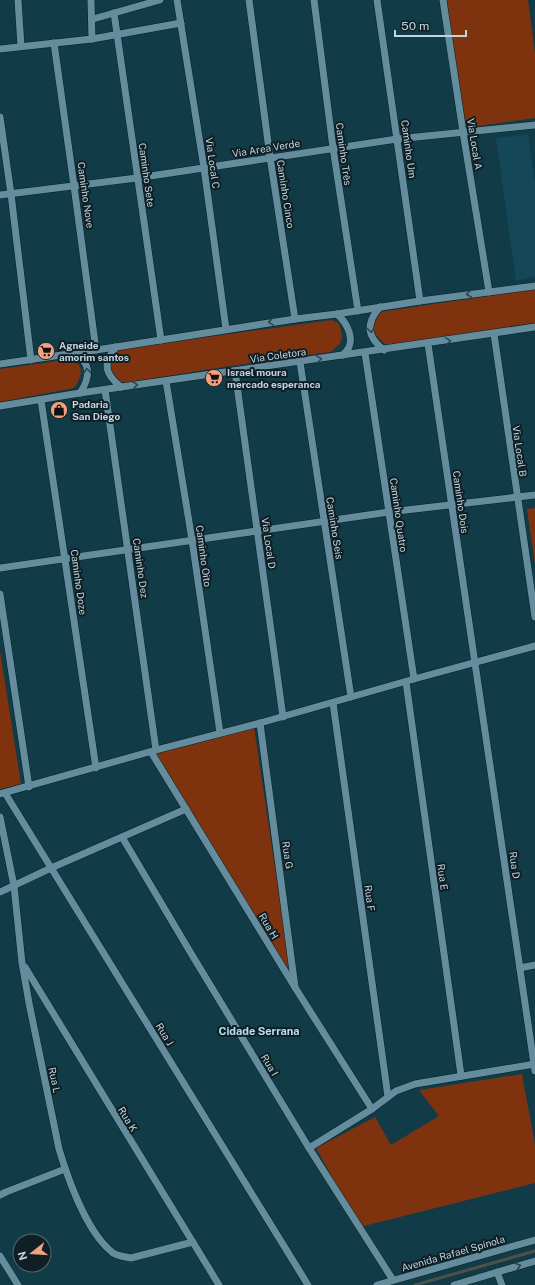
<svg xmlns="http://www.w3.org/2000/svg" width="535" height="1285" font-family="'Public Sans',sans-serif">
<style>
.built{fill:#144858}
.green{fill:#7e330e}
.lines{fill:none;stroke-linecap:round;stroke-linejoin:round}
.stream{stroke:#4c5149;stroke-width:3}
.minor-casing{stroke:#02212a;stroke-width:8}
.minor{stroke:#648c9c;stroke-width:7}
.oneway{stroke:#2d454f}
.labels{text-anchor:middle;stroke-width:4;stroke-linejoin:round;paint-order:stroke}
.street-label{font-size:10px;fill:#c0d5dd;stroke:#0f1f25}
.poi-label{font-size:10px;font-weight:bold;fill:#c0d5dd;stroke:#0f1f25;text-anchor:start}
.neighbourhood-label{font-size:11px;font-weight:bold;fill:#b5e0f1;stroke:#0f1f25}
</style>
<rect width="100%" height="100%" fill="#123b48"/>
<polygon class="built" points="528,134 535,183 535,277 516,281 496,138"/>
<g class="green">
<polygon points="446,0 528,0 535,53 535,118 465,128"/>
<path d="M535,289V323L386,345C373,335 368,324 380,312Z"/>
<path d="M331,320L339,323C344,339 343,343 330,352L217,368L125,383C116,380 107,372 110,361C111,356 117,352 121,349Z"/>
<path d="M72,359C85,366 82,377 74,388L0,402V369Z"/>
<polygon points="535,508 535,564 527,509"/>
<polygon points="0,651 21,784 0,789"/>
<polygon points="254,727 291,975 154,753"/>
<polygon points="522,1074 535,1145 535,1183 360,1227 316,1148 375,1117 391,1145 439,1116 419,1090"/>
</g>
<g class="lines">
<polyline class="stream" points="415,1285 535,1251"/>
<defs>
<g id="minor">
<polyline points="18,0 21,46"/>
<polyline points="91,0 92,39"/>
<polyline points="177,0 204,168 226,329"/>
<polyline points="249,0 270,157 295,319"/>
<polyline points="314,0 333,148 358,311"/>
<polyline points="377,0 420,301"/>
<polyline points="443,0 463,132 489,292"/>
<polyline points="114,13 161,340"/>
<polyline points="93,19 160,0"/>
<polyline points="54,43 74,186 96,350"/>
<polyline points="0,49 92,39 181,23"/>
<polyline points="0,117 11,194 31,360"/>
<polyline points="0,195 137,178 397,139 535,125"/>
<path d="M380,307C365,324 367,337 384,350"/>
<path d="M337,314C345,321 354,335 349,347C348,349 345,353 343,355"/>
<polyline points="494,334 535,617"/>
<polyline points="428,344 535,1071"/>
<path d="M116,347C102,364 105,374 121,387"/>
<path d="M74,353C92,363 90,378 80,393"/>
<polyline points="365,353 414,679"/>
<polyline points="300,362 351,697"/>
<polyline points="0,364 116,347 295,319 337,314 420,301 535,286"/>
<polyline points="235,371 283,717"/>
<polyline points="166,381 192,540 220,733"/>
<polyline points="105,390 156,750"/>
<polyline points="41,400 96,768"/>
<polyline points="0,406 80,393 535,327"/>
<polyline points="0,568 389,512 535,495"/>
<polyline points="0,594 29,787"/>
<polyline points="406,682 461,1075"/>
<polyline points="333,703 388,1097"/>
<polyline points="260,723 295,987"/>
<polyline points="151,752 296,989 372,1109"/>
<polyline points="5,793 308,1285"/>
<polyline points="0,794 156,750 260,723 414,679 535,646"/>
<path d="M0,817L14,886L22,963L29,1003L59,1149C68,1179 87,1233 113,1253C118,1256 125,1257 131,1258L193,1242"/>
<polyline points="122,837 192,955 309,1148 393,1280"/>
<polyline points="0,892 51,868 186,809"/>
<polyline points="25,967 219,1285"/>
<polyline points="520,968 535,965"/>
<polyline points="309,1148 372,1109 396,1091 415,1084 535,1064"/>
<polyline points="0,1195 6,1192 65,1169"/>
<polyline points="0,1256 18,1285"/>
<polyline points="497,1272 502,1285"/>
<polyline points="377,1285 535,1240"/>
<polyline points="454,1285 535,1261"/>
</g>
</defs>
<use href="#minor" class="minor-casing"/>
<use href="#minor" class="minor"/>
</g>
<defs><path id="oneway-chevron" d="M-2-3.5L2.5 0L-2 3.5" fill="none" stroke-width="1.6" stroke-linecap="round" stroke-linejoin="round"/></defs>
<g class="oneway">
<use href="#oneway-chevron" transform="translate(469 294) rotate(173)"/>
<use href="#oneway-chevron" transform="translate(271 322) rotate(171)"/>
<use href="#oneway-chevron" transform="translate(371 330) rotate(82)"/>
<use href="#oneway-chevron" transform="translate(448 341) rotate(-9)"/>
<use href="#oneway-chevron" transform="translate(319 359) rotate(-9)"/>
<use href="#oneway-chevron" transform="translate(87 371) rotate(-96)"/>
<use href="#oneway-chevron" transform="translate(135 385) rotate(-8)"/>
<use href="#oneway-chevron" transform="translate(518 1266) rotate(-16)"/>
</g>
<defs>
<symbol id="supermarket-disc" viewBox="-11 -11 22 22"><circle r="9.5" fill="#f2a07f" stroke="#0f1f25"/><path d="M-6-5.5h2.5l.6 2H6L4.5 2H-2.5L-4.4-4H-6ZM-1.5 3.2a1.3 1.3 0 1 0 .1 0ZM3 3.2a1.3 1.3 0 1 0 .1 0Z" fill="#111"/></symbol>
<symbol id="shop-disc" viewBox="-11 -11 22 22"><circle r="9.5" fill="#f2a07f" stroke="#0f1f25"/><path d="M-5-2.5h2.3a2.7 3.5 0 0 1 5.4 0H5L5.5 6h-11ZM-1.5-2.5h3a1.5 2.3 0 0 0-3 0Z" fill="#111"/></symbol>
</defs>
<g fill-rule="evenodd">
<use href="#supermarket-disc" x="36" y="341" width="20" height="20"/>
<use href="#supermarket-disc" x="204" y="368" width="20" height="20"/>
<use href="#shop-disc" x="49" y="400" width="20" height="20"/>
</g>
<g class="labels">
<g class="street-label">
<text transform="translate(475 144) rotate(81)" y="4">Via Local A</text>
<text transform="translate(266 148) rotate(-9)" y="4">Via Area Verde</text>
<text transform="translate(409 149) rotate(82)" y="4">Caminho Um</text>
<text transform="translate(344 154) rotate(82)" y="4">Caminho Três</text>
<text transform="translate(213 163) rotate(82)" y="4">Via Local C</text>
<text transform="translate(147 175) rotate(82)" y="4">Caminho Sete</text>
<text transform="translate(286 194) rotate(81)" y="4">Caminho Cinco</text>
<text transform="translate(86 195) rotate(82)" y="4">Caminho Nove</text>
<text transform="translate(278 355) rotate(-8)" y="4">Via Coletora</text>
<text transform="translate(520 451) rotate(82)" y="4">Via Local B</text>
<text transform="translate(461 502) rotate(82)" y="4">Caminho Dois</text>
<text transform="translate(399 515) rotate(82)" y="4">Caminho Quatro</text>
<text transform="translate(335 528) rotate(81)" y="4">Caminho Seis</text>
<text transform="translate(269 543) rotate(82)" y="4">Via Local D</text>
<text transform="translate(204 556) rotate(82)" y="4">Caminho Oito</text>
<text transform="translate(141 568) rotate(82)" y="4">Caminho Dez</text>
<text transform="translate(79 582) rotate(82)" y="4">Caminho Doze</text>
<text transform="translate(288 855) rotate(82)" y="4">Rua G</text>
<text transform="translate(515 865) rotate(82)" y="4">Rua D</text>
<text transform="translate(443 877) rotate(82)" y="4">Rua E</text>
<text transform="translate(370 898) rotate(82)" y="4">Rua F</text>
<text transform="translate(269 926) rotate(59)" y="4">Rua H</text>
<text transform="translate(165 1034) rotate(58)" y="4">Rua J</text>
<text transform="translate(270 1065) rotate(59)" y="4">Rua I</text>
<text transform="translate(55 1080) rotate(78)" y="4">Rua L</text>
<text transform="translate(128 1119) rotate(58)" y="4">Rua K</text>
<text transform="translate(453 1253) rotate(-16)" y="4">Avenida Rafael Spínola</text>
</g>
<g class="poi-label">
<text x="59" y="349">Agneide<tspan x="59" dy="12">amorim santos</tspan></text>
<text x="227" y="376">Israel moura<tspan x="227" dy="12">mercado esperanca</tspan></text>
<text x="72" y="408">Padaria<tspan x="72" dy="12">San Diego</tspan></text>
</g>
<g class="neighbourhood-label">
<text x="259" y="1035">Cidade Serrana</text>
</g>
</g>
<g transform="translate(32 1253) rotate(253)"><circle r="19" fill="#0f1f25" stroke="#56686f"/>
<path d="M0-3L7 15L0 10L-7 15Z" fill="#f2a07f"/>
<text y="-6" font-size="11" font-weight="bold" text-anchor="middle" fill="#c0d5dd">N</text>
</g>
<path d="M395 30v6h71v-6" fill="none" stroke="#c0d5dd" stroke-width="2"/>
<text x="401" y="30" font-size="12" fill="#c0d5dd" stroke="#0f1f25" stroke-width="3" paint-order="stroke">50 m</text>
</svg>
